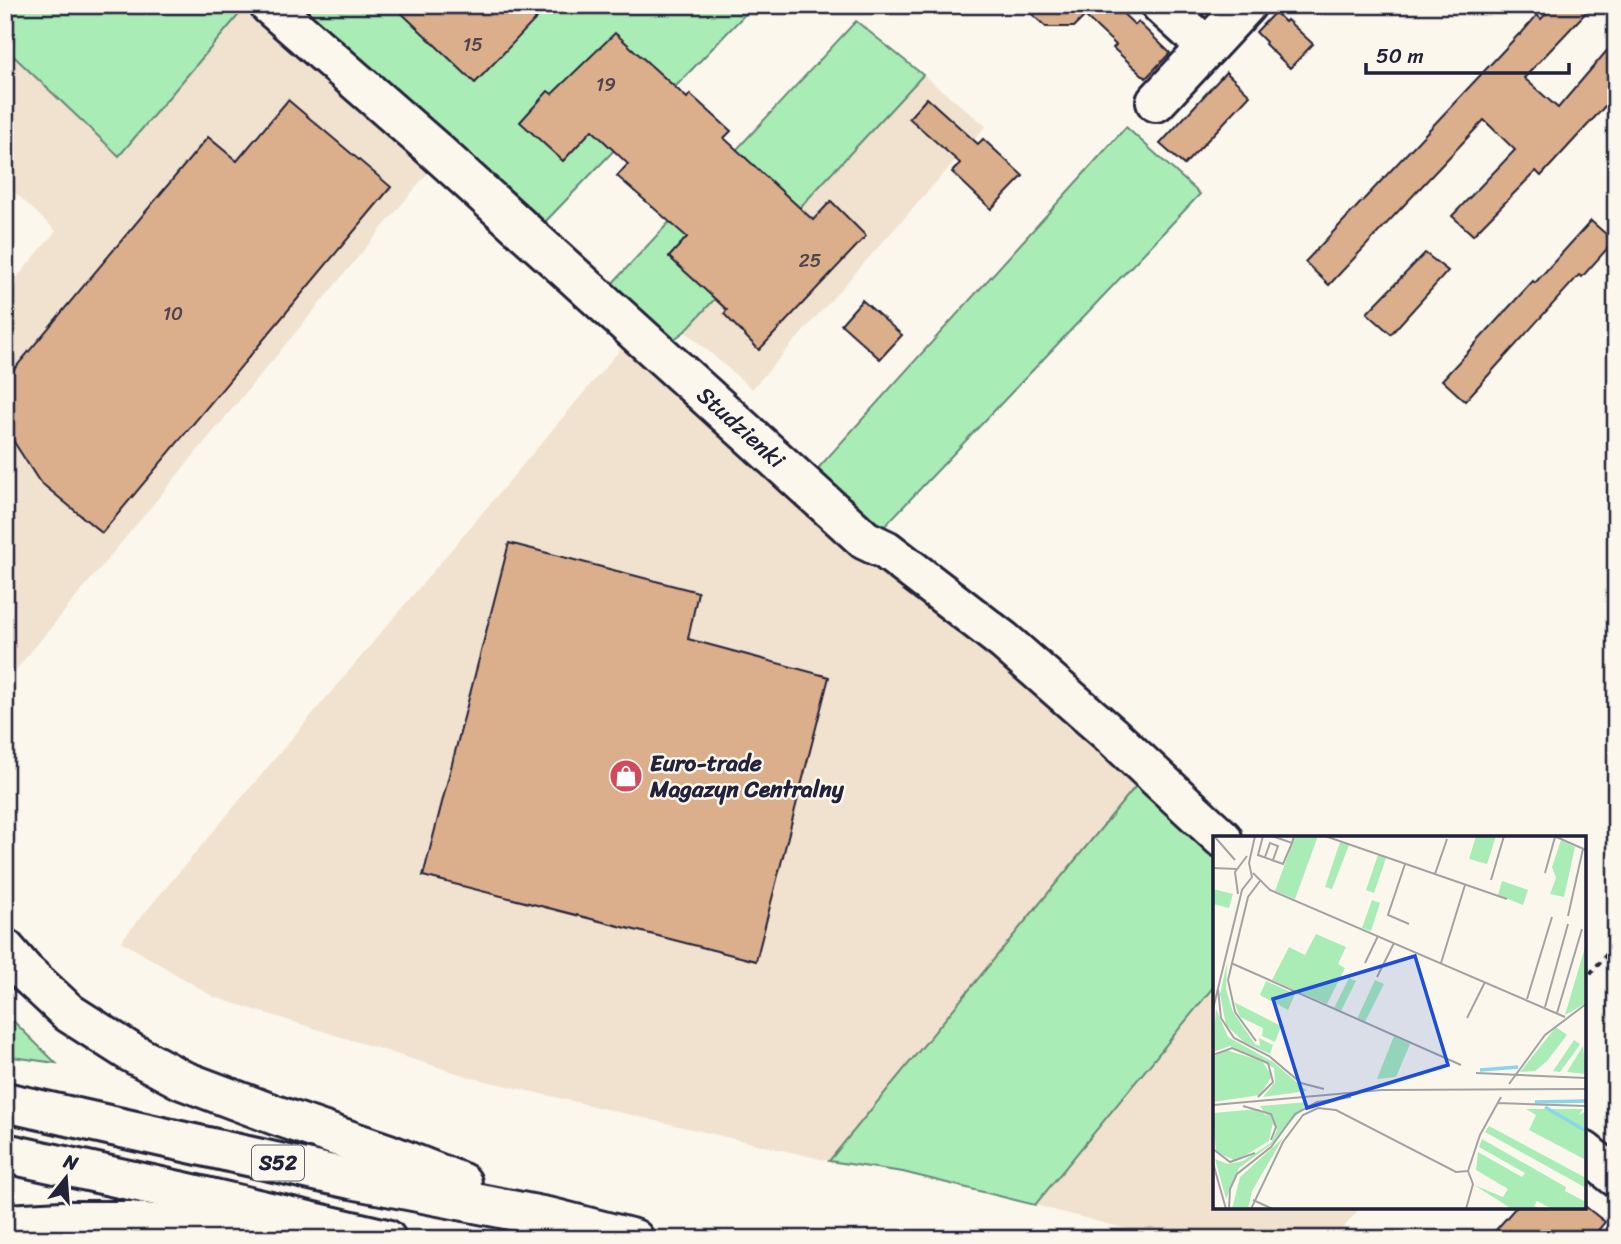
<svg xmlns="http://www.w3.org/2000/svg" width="1621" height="1244" font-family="Sriracha,sans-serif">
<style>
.built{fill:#f1e1cf}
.green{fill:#aaecb6;stroke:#668778;stroke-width:2}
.building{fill:#dbaf8c;stroke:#22223b;stroke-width:2}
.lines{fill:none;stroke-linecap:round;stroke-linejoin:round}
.minor-casing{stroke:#22223b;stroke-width:44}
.highway-casing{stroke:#22223b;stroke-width:44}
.path{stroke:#22223b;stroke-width:4.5;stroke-dasharray:5 5;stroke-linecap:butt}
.minor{stroke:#fbf7ec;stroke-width:38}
.highway{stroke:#fbf7ec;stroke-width:38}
.labels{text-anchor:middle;stroke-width:5;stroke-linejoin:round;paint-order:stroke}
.number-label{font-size:19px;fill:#50454f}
.shield{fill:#fbf7ec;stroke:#636270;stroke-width:2}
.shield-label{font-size:21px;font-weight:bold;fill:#22223b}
.street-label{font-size:23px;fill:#22223b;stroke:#fbf7ec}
.poi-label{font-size:23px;font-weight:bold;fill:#22223b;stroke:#fbf7ec;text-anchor:start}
.inset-river{fill:none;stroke:#8ad6ea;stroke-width:3.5}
.inset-road{fill:none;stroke:#a4a2a5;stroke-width:2}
.view{fill:#1d4ed8;fill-opacity:0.15;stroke:#1d4ed8;stroke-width:3.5}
.inset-edge{fill:none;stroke:#22223b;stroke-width:3.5}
</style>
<rect width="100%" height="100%" fill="#fbf7ec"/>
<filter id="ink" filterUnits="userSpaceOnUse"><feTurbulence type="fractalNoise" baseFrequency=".0143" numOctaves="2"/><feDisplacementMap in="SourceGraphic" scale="14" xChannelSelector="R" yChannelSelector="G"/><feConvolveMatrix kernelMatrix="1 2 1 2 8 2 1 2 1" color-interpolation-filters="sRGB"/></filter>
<g filter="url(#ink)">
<g class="built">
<polygon points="242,11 431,169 5,683 5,292 56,231 5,183 5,48 119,156"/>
<polygon points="923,75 986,126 752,389 685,331"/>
<polygon points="624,345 899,572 1143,777 829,1161 473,1078 214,997 121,941"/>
<polygon points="1215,985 1215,1207 1361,1207 1334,1239 1164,1239 1035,1205"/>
</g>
<g class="green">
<polygon points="5,5 235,5 242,11 119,156 5,48"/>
<polygon points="299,5 754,5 543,224"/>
<polygon points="856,21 923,75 685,331 669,343 609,287"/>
<polygon points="1126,127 1200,194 881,530 811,476"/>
<polygon points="1143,777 1215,843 1215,985 1035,1205 903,1172 829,1161"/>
<polygon points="5,1013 56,1063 5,1056"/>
</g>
<g class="building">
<polygon points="393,5 549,5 475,83"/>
<polygon points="1022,5 1114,5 1135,25 1138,22 1170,53 1146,78 1113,48 1116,45 1085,16 1074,27 1046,27"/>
<polygon points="1554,5 1593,5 1524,78 1558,108 1616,40 1616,94 1541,176 1536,171 1473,235 1452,216 1515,150 1484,120 1329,285 1305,262 1519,34 1520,35 1537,15 1541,19"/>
<polygon points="1275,12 1285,22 1287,20 1313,44 1290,68 1265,44 1266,42 1256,32"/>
<polygon points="615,33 687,98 690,94 731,131 724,138 813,220 831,201 866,236 759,350 724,314 727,310 669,257 687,237 617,176 628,164 592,130 563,161 520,122 548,91 552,94"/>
<polygon points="1226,72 1250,95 1184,165 1160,144"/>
<polygon points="927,98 978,144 983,139 1023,176 991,209 952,172 960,163 909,118"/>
<polygon points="288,100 391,187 102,533 39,481 5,428 5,380 208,137 237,161"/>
<polygon points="1591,221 1614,241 1582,277 1579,275 1465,401 1442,380 1533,281 1535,283"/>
<polygon points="1425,253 1448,271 1391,334 1367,313"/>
<polygon points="862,300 902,335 880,359 841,324"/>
<polygon points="509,543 698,592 688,639 829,677 756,961 423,876"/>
<polygon points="1516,1207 1586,1207 1605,1222 1591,1239 1488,1239"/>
</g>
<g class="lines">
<defs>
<g id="minor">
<polyline points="269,5 436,151 865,540 886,550 1004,641 1110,734 1222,838"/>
<polyline points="1161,5 1207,47"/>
<polyline points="1156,102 1246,5"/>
<polyline points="1584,1151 1616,1177"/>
</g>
<g id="highway">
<polyline points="5,949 24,971 69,1013 130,1052 182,1080 275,1115 386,1153 462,1183"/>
<polyline points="5,1102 351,1179 552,1218 634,1239"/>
<polyline points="5,1153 184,1192 386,1239"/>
<polyline points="5,1224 63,1221 131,1221 275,1239"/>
</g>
</defs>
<use href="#minor" class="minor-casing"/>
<use href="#highway" class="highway-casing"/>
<polyline class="path" points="1584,981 1616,944"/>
<use href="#minor" class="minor"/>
<use href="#highway" class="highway"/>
</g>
</g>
<defs>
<symbol id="shop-disc" viewBox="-11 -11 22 22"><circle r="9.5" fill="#d1495b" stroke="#fbf7ec"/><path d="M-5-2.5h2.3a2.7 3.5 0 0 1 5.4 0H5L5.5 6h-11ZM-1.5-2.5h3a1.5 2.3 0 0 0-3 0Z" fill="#fff"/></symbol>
</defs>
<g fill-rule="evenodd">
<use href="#shop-disc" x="607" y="757" width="38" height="38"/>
</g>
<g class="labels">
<g class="number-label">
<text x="473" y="51">15</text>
<text x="606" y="91">19</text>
<text x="810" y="267">25</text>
<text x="173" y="320">10</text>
</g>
<rect class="shield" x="252" y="1145.5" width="52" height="35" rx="5"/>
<g class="shield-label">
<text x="278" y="1170">S52</text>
</g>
<g class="street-label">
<text transform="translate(741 427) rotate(42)" y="8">Studzienki</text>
</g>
<g class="poi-label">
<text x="650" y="771">Euro-trade<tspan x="650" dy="26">Magazyn Centralny</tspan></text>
</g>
</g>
<g transform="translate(1213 836)">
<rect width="373" height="373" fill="#fbf7ec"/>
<path d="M82,0H105L82,63L62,55ZM263,0H283L274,28L256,23ZM348,4L362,11L351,61L337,58L343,42L339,31ZM127,6L136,9L119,53L112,51ZM165,19L173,22L161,57L153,54ZM289,45L315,54L310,69L285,59ZM0,53L20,58L16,72L0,68ZM159,64L167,67L158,95L149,92ZM103,98L133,111L125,128L132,132L114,168L59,144L76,111L92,119ZM373,108V167L352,179ZM14,127L13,153L20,176L42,208L47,210L46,202L60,209L57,218L31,206L13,189L7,158ZM136,142L143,145L128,175L121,172ZM162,144L171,148L152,186L144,183ZM53,145L82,158L75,174L47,159ZM21,166L68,190L62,206L49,200L50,192L27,181ZM3,173L15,201L60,226L94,255L50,261L62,246L61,232L17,210L0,216ZM343,191L354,199L334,225L322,235L307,236ZM181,200L197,208L183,241L164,243ZM361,204L367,208L361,217L347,236L340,235ZM370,210L373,238L354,236ZM13,214L49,225L59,240L47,259L0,266V221ZM95,266L59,308L26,332L13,363L2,323L15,328L30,325L58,307L64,294L47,270ZM46,273L60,286L56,305L23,325L3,316L0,277ZM313,273H370L366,279L373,275V324L316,294L323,279ZM276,290L373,342V352L272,296ZM70,302L39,355L35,373H19L27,341ZM269,303L353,351L352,355L373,366V373H339L324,365L321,370L326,373H299L261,349L290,361L295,353L263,334L265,316L309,341L312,337L266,311Z" fill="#aaecb6"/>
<path class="inset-river" d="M267,234L305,231M322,266L373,265M332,271L373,295"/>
<path class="inset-road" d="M1,0L22,24M50,0L45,19L70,28L79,7M59,0L79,7L81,0M112,0L294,63M341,0L373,14M52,21L57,7L65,10L60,24M192,28L175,79L196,88M0,32L24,33M40,37L57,54L352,181M332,37L342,1M222,38L234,3M278,44L291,0M25,58L22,36L34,20M355,80L370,13M18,127L248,229M152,127L165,100M228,127L252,49M164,141L181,107M5,153L8,182L21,202L56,220L88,247L111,253M314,163L339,81M332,171L355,88M0,173L29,54L39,41L36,27L42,0M344,177L369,93M254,182L272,146M43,205L22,176L15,144L35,61L47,45M0,219L19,212L55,227L60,246L45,261M263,237L373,242M296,248L332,199L373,168M285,267L373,270M0,269L169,254L373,253M30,270L58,278L63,291L58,304M0,313L17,326L42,317M0,327L13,373M255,335L267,299L288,261M40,364L60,373M16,373L17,353L24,338L58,311L82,278L104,266L138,261M38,373L70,306L90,279L105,272L123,274L243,336L255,335M253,373L260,348L255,335"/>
<path class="view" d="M202,120L235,229L94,272L60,163Z"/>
<rect width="373" height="373" class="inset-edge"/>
</g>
<rect width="1621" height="1244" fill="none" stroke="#fbf7ec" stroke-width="28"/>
<rect x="14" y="14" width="1593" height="1216" fill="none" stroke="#22223b" stroke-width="2.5" filter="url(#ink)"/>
<g transform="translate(66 1178) rotate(17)" stroke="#fbf7ec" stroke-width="5" paint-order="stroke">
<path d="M0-5L12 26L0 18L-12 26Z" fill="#22223b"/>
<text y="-10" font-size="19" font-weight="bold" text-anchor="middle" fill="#22223b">N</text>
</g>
<path d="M1366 63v10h203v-10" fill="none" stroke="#22223b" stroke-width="3.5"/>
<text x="1376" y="63" font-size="21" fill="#22223b" stroke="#fbf7ec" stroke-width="5" paint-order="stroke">50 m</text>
</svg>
